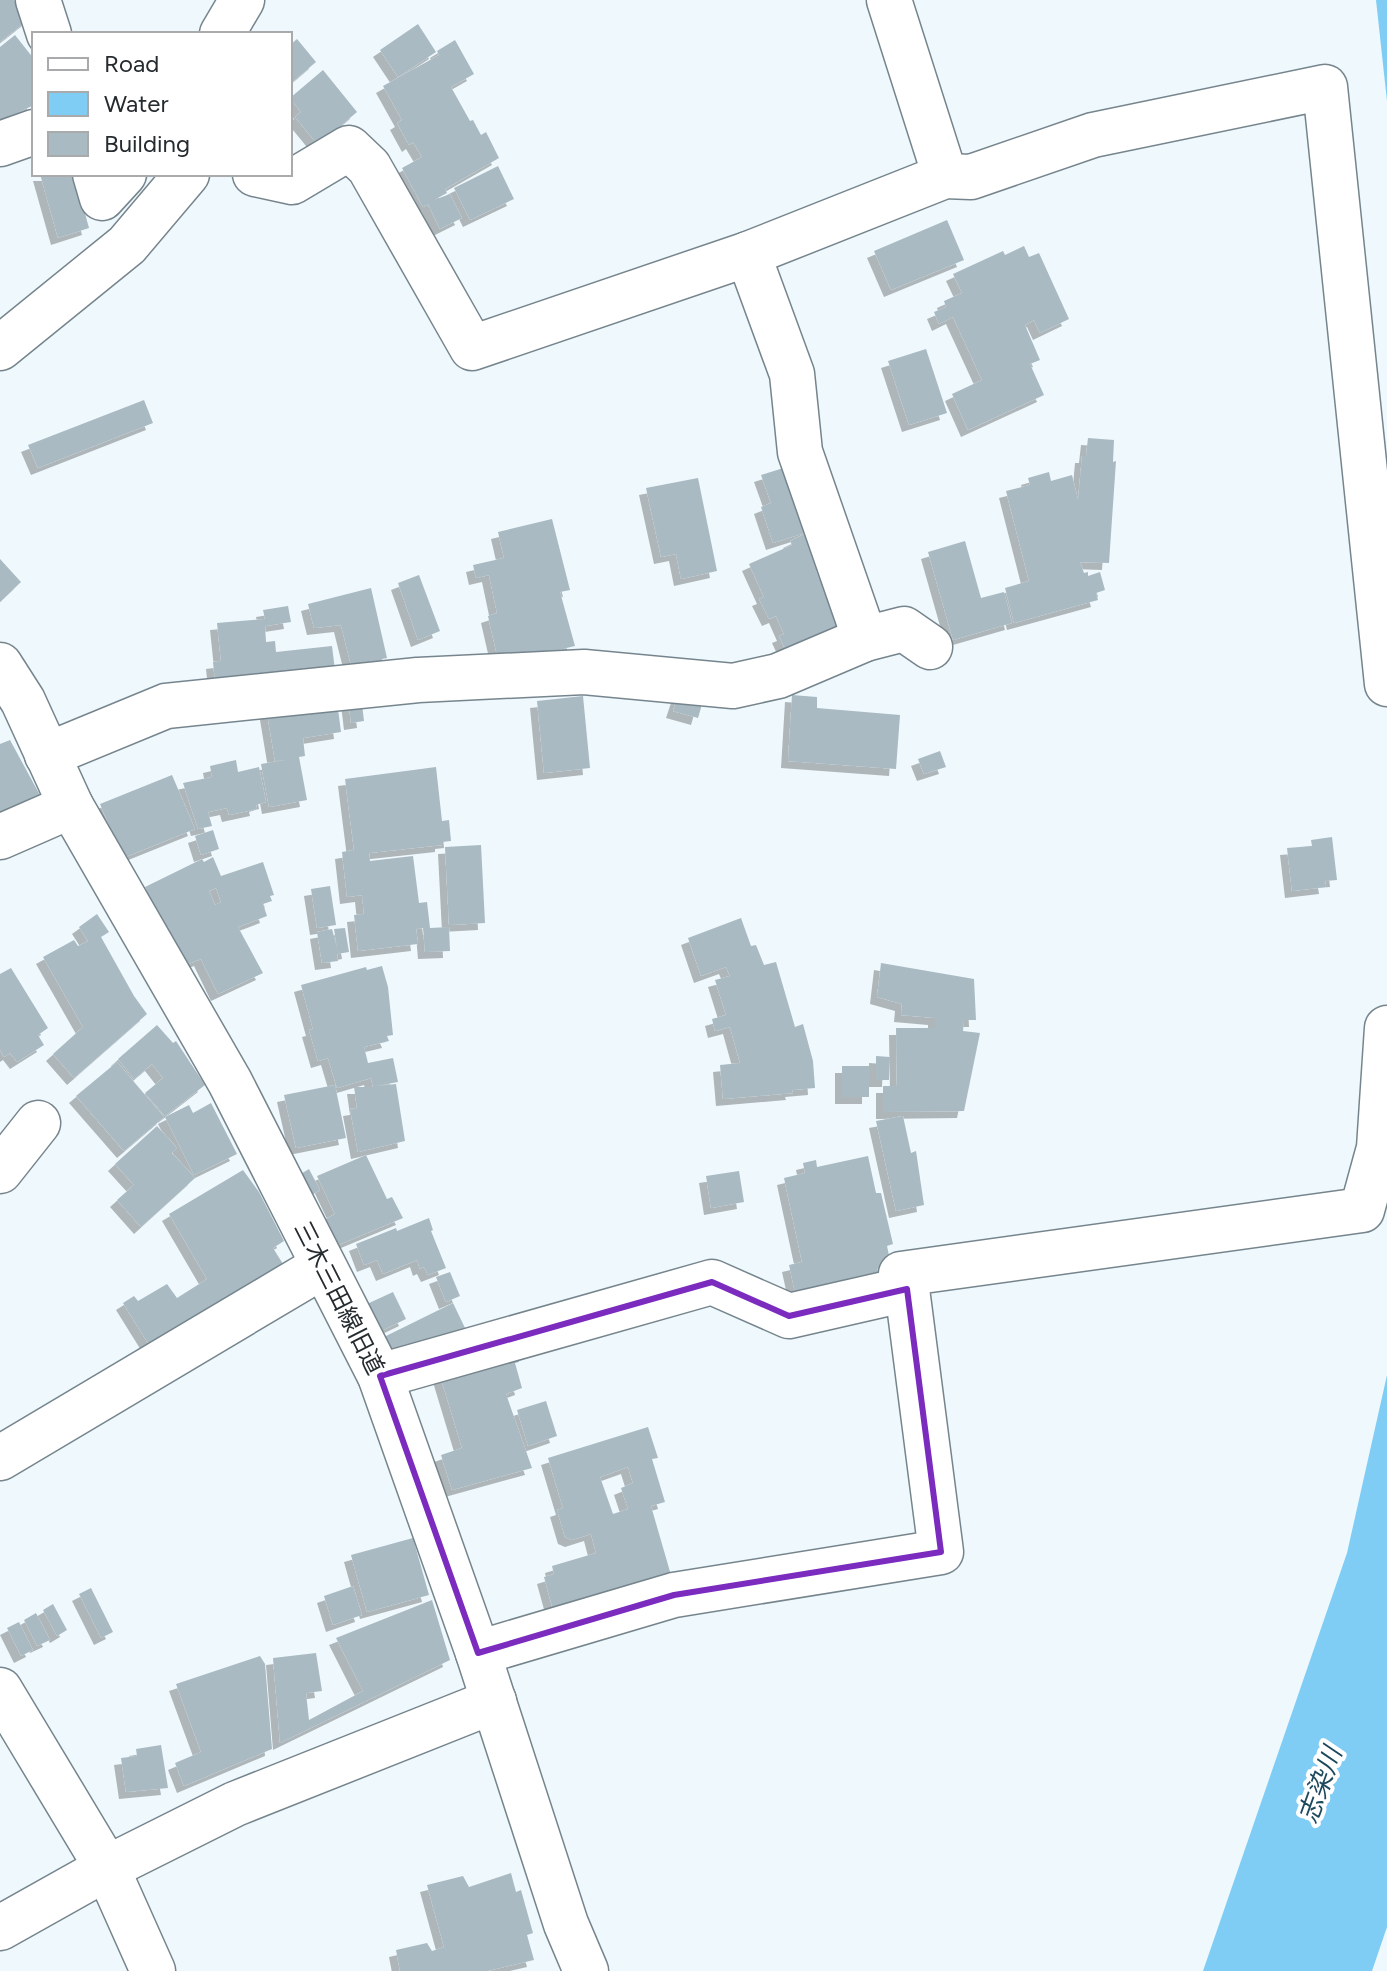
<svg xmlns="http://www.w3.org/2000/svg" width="1387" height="1971" font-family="Figtree,'Noto Sans JP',sans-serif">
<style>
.water{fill:#7fcdf4}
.building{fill:#aabac2;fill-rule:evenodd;filter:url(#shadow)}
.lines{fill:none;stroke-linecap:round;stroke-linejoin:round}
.minor-casing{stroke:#76858d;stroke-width:47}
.minor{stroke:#fff;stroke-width:44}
.marked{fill:none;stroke:#7b2cbf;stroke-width:6;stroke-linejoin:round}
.labels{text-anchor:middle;stroke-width:8;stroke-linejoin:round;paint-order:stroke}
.street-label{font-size:24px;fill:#252b2f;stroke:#fff}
.water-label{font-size:26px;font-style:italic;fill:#1d495d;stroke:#fff}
</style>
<defs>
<filter id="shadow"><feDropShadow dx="-7" dy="7" stdDeviation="0" flood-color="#0004"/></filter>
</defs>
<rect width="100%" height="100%" fill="#eef8fd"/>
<g class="water">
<polygon points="1376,0 1387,0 1387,101"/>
<polygon points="1387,1375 1387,1927 1372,1971 1203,1971 1347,1553"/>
</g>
<g class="building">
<polygon points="0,0 14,0 29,19 0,42"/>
<polygon points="418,24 436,52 398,77 380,50"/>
<polygon points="15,35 34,59 34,105 0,121 0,47"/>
<polygon points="297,39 316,62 290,84 290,45"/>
<polygon points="455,40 474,74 451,87 470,121 473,120 481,135 486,132 499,158 445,189 447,193 434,200 450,194 462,218 440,229 428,204 423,207 402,168 422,157 413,142 409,145 397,123 402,120 383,86 439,55 437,51"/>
<polygon points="323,70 357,112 318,145 295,117 301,112 290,98"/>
<polygon points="498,166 514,199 470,220 454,188"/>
<polygon points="40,174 74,174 89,228 58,238"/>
<polygon points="947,220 964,260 891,290 874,251"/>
<polygon points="1024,246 1029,257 1039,253 1069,319 1040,333 1034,320 1025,325 1040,360 1030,364 1044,395 968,430 952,394 982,380 953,317 939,324 934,312 946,307 944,301 962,293 953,274 1003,251 1005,255"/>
<polygon points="926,349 947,413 909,425 888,361"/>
<polygon points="144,400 153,423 38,468 28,445"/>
<polygon points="1088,438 1114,440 1113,462 1116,461 1109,563 1080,562 1084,573 1088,572 1088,576 1100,572 1105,590 1096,593 1098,600 1014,623 1005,588 1029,581 1006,491 1030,485 1028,478 1049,472 1051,481 1072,475 1078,500 1082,456 1086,456"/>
<polygon points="796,464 817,529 773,543 761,507 771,503 761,475"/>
<polygon points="698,478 717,571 681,579 676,554 661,557 646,488"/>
<polygon points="552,519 570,590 560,592 575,646 499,664 488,616 497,613 489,575 476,578 473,565 504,558 498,532"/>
<polygon points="809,532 833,564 816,571 823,586 834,581 854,635 792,664 779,636 784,634 776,616 769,619 759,599 764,597 749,564 792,545 790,541"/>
<polygon points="965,541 981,598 1004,592 1012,623 953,640 928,552"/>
<polygon points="0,559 21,582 0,602"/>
<polygon points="419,575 440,631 418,640 398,583"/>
<polygon points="371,588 387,658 382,659 383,665 353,673 341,625 314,628 308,604"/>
<polygon points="288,606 291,622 265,626 266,642 275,641 276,652 332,646 336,678 215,681 213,662 221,661 217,623 265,619 263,610"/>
<polygon points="681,687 705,694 698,718 673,711"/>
<polygon points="792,695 817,697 817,708 900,715 896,769 788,761"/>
<polygon points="361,696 364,721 351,723 348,698"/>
<polygon points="583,696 590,768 544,773 537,701"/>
<polygon points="299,703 301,715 338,709 341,732 303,738 305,756 299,757 307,800 269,807 261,764 285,760 275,761 266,707"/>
<polygon points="10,740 41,797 0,817 0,744"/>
<polygon points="940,751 946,767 924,774 918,759"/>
<polygon points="236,760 238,772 259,767 266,802 256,805 257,809 229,815 227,808 208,812 212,826 198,829 183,783 212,777 210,766"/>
<polygon points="436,767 442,821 449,820 451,841 442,842 442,845 369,853 370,861 413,856 419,903 427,902 430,928 449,927 450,951 425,952 423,928 416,929 418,944 358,951 354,915 364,914 362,895 347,897 342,852 354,850 345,779"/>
<polygon points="172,775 195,829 123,858 100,804"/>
<polygon points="213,830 219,849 201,855 195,836"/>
<polygon points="1332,837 1337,880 1325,881 1326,887 1292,891 1287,848 1312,846 1311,840"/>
<polygon points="481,845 485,923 449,925 445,847"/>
<path d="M213,857L221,876L263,862L274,895L270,896L272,901L263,904L267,916L238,927L263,973L218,994L201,959L183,966L145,887L202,859L204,862ZM216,888L221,902L215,905L209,891Z"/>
<polygon points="330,886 336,925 317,928 311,889"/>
<polygon points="97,914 109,932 101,937 134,996 147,1014 74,1078 53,1054 83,1027 43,957 74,940 78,946 88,941 79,927"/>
<polygon points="741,918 751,946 756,945 764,965 776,962 795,1027 803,1024 813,1061 815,1088 792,1090 793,1093 723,1099 720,1065 740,1063 730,1027 715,1031 712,1019 726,1015 715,980 730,976 726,967 701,976 688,938"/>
<polygon points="345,928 349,952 337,954 338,961 322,963 317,932 332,929 337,948 334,929"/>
<polygon points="881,963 974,979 976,1020 964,1020 963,1031 980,1033 964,1111 883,1112 883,1086 897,1086 896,1028 935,1028 935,1018 901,1015 902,1004 877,997"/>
<polygon points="382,966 388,987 393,1035 387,1036 389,1041 364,1047 368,1063 393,1058 398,1082 376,1086 396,1084 405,1141 358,1152 350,1109 357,1108 354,1087 373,1087 371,1078 337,1088 328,1058 318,1061 309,1030 313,1029 301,985 366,967 367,970"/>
<polygon points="11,968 48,1028 38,1035 44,1045 17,1062 10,1053 4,1057 0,1050 0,974"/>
<polygon points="157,1025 173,1043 176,1041 205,1085 165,1116 145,1093 163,1078 152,1064 134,1079 118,1059"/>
<polygon points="876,1056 890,1057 889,1080 876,1080"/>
<polygon points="117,1062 164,1117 124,1151 76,1096"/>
<rect x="842" y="1066" width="27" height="31"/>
<polygon points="335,1085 346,1138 296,1148 284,1095"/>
<polygon points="211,1103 237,1154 194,1175 165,1117 189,1105 193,1113"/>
<polygon points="903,1116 911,1153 916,1151 924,1205 896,1211 876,1121"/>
<polygon points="157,1126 177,1148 172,1153 195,1178 141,1227 117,1200 134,1185 115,1164"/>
<polygon points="366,1155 387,1199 392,1197 403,1218 336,1246 324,1220 335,1214 317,1176"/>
<polygon points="868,1156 876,1193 881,1193 893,1244 887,1246 891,1265 877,1268 879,1282 797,1301 789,1265 802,1262 784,1178 805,1173 803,1163 816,1160 817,1167"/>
<polygon points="309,1169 320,1190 310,1196 299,1175"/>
<polygon points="243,1170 259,1192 284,1241 273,1248 283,1264 151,1348 123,1303 134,1296 138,1301 167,1284 177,1298 207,1279 169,1214"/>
<polygon points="739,1171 744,1202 711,1208 706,1176"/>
<polygon points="429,1218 433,1230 431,1231 446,1268 428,1275 424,1267 420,1269 417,1260 383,1274 377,1260 364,1265 356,1244 396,1228 397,1231"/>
<polygon points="450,1272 460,1296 446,1302 436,1277"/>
<polygon points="393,1292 406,1319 379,1332 367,1304"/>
<polygon points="453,1303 465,1328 395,1359 384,1337"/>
<polygon points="513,1345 519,1362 515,1363 522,1388 506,1394 532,1468 452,1490 441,1455 462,1448 439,1372"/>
<polygon points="546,1401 557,1436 528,1446 517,1410"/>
<path d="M648,1427L658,1458L652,1459L665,1502L651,1506L673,1582L555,1617L544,1577L554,1574L552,1566L596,1553L591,1534L572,1540L565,1537L557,1510L563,1508L548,1458ZM628,1467L633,1483L621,1488L628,1509L613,1514L600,1477Z"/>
<polygon points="413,1538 429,1595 367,1612 351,1555"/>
<polygon points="353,1586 362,1615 333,1625 324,1596"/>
<polygon points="91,1588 113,1632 101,1638 79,1594"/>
<polygon points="432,1600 450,1660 280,1743 273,1658 316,1653 322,1691 306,1693 309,1720 363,1691 336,1638"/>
<polygon points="53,1604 67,1630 57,1636 43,1610"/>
<polygon points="36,1613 50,1640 37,1646 24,1620"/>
<polygon points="19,1622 33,1650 21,1656 7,1628"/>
<polygon points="260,1656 265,1664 272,1749 184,1786 175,1763 201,1752 176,1684"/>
<polygon points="161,1745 168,1788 126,1792 121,1758 137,1756 136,1749"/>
<polygon points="511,1873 516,1892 521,1890 533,1933 527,1935 534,1960 487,1971 400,1971 396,1950 427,1943 432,1951 444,1947 427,1885 463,1876 469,1887"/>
</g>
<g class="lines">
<defs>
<g id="minor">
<polyline points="38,0 49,34"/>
<polyline points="889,0 945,176"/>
<polyline points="222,34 242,0"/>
<polyline points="0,144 34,132"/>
<polyline points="95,174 102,198 124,174"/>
<polyline points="255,174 292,182 349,148 369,167 472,348 748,254 945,176 971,177 1093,135 1325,87 1387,684"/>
<polyline points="748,254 792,374 800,452 865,639"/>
<polyline points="0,348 127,245 187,174"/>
<polyline points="0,665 23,701 71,806 230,1082 380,1376 478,1653 566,1924 586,1971"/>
<polyline points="47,755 166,706 418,680 584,672 733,686 778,676 865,639 904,629 930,647"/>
<polyline points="0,837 71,806"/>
<polyline points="0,1171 38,1123"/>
<polyline points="380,1376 712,1282 789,1316 907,1289"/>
<polyline points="0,1458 323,1266"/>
<polyline points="478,1653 674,1595 941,1552 907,1289 901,1274 1362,1210 1379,1148 1387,1028"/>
<polyline points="0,1690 107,1868 153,1971"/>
<polyline points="0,1928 107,1868 235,1804 494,1701"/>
</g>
</defs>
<use href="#minor" class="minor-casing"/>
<use href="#minor" class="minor"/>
</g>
<path class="marked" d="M712,1282L789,1316L907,1289L941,1552L674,1595L478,1653L380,1376Z"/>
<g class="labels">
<g class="street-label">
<text transform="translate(339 1298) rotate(63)" y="8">三木三田線旧道</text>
</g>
<g class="water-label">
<text transform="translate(1320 1785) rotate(-70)" y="9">志染川</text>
</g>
</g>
<rect x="32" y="32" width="260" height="144" fill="#ffffff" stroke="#a8aaac" stroke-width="2"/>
<rect x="48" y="58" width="40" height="12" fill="#ffffff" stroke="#a8aaac" stroke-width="2"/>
<text x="104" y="72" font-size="24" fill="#252b2f">Road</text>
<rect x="48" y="92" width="40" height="24" fill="#7fcdf4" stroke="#a8aaac" stroke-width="2"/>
<text x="104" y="112" font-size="24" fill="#252b2f">Water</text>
<rect x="48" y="132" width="40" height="24" fill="#aabac2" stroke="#a8aaac" stroke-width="2"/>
<text x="104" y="152" font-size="24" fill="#252b2f">Building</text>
</svg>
